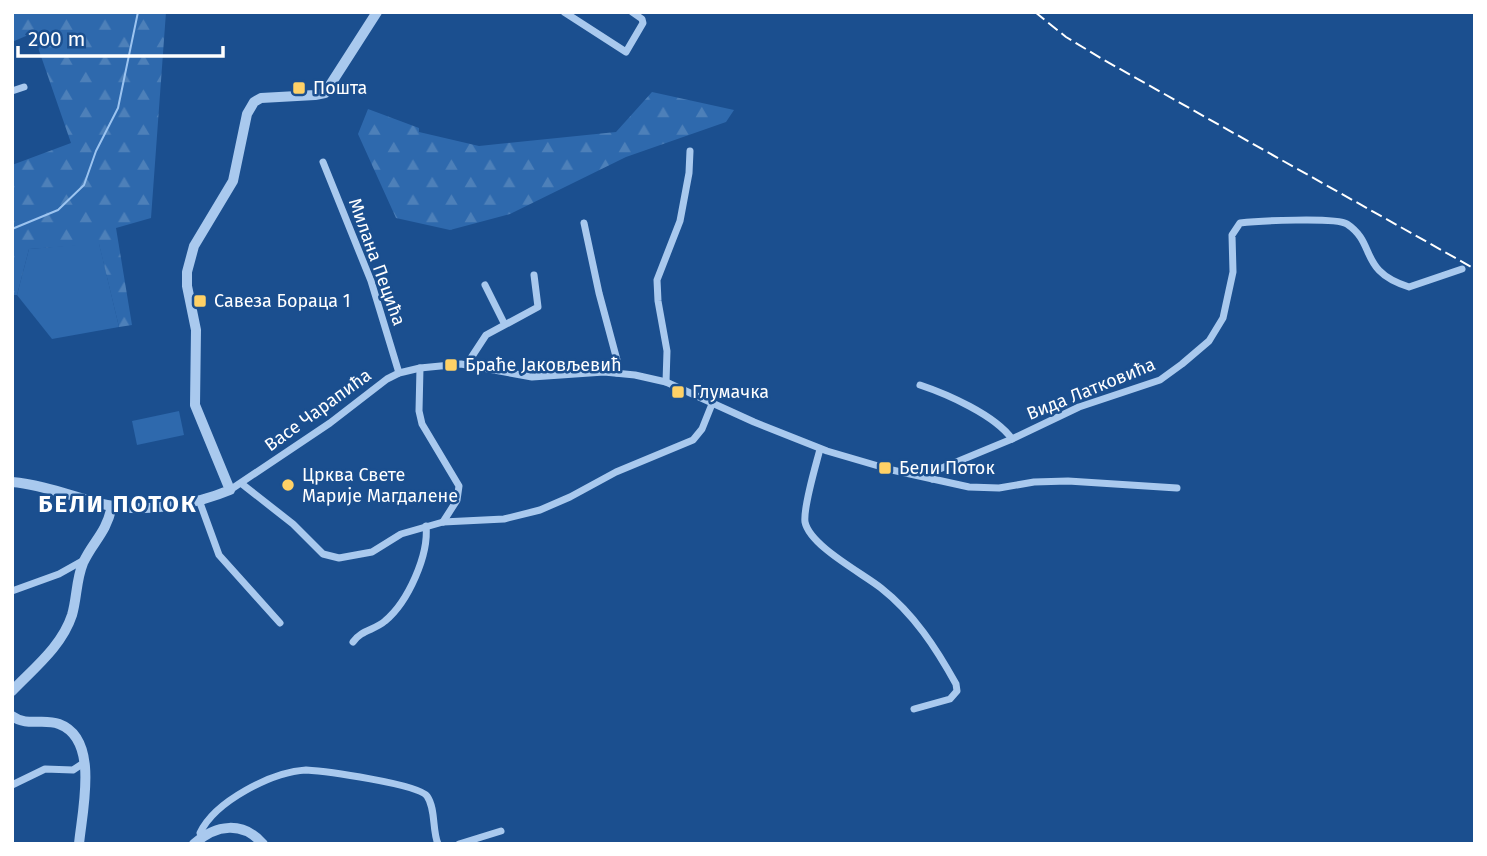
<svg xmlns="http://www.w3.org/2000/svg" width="1487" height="856" font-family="'Fira Sans',sans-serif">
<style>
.green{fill:#2e69ad}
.forest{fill:url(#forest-firs)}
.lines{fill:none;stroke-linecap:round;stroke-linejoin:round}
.stream{stroke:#9cc4f0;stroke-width:2}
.minor{stroke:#a9c9ee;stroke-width:7}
.tertiary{stroke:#a9c9ee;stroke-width:10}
.rail{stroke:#fff;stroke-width:2;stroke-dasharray:12 5;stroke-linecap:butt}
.poi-dot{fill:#ffd166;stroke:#1b4f8f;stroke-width:2.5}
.labels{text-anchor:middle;stroke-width:5;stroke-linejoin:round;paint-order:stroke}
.poi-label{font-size:18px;fill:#fff;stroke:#1b4f8f;text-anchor:start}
.street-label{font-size:18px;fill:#fff;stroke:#1b4f8f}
.district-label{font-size:24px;font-weight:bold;letter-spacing:2px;fill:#fff;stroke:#1b4f8f}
</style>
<defs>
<pattern id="forest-firs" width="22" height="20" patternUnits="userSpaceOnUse" patternTransform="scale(1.75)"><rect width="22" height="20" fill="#2e69ad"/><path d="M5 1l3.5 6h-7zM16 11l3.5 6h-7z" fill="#4d80b9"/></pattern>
</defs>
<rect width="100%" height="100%" fill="#1b4f8f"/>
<g class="green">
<polygon points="99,243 119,327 52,339 17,295 29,249"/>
<polygon points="179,411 184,435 137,445 132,421"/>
</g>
<g class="forest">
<polygon points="12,12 166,12 151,218 116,228 132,325 119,327 99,244 29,249 17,295 12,295 12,165 71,143 33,33 12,42"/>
<polygon points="652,92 734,110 726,122 626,157 510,214 450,230 396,218 358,134 368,109 419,128 419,132 479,146 616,132"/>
</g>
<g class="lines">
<polyline class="stream" points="12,229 58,210 84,185 96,151 118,108 138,12"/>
<g class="minor">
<polyline points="564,12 626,52 643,23 642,19 632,12"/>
<polyline points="12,91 24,87"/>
<polyline points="323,162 371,281 399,373"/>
<polyline points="584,223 599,293 617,360 617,373"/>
<polyline points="485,285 504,323"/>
<polyline points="467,364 486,335 538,307 534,275"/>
<polyline points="420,368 419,411 422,424 459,486 457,500 443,522"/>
<polyline points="666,382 667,351 658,301 657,280 680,221 689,173 690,151"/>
<path d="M920,385C947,394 995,415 1012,439"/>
<path d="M820,449C816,465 803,507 805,522C810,546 862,573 881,588C914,614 936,648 956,684L957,691L950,699L914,709"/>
<path d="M932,479L937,470L1012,439L1079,407L1160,380L1182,364L1209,341L1223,318L1233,272L1232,235L1240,223C1257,221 1336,217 1347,224C1377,244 1358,271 1409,287L1462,269"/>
<polyline points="242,484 293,524 323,554 339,558 372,552 401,534 443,522 504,519 540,510 570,497 616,472 693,440 702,429 712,404"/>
<polyline points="230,490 330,423 387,379 399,373 420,368 461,364 532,377 604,372 635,375 666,382 754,422 827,451 892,470 969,487 999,488 1034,482 1068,481 1177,488"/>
<polyline points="199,500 219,555 280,623"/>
<polyline points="12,591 59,574 84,560"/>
<path d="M353,642C361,630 375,630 385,621C408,602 429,555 426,526"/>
<polyline points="12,785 45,769 73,770 85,762"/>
<path d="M202,837L200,833C215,801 272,772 306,770C325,771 418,784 427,796C436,809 432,830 438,844"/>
<polyline points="459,844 501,831"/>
</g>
<g class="tertiary">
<path d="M12,482C45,485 76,498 107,505C146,513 194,505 230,490L195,405L196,330L187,286V272L194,246L233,181L247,114L254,102L261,98L315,95L325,93L377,12"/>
<path d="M12,691C34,668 62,646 72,615C77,598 76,580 83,563C93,541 106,534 112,506"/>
<path d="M12,716C27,727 43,718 59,724C100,739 82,811 79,844"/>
<path d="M194,844C216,824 243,821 263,844"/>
</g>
<polyline class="rail" points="1035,12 1066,37 1104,60 1475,269"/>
</g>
<g class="poi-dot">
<rect x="292" y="81" width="14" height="14" rx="3.5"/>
<rect x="193" y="294" width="14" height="14" rx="3.5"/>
<rect x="444" y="358" width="14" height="14" rx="3.5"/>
<rect x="671" y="385" width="14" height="14" rx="3.5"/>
<rect x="878" y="461" width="14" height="14" rx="3.5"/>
<circle cx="288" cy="485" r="7"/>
</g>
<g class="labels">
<g class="poi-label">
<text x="313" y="94">Пошта</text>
<text x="214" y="307">Савеза Бораца 1</text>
<text x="465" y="371">Браће Јаковљевић</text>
<text x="692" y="398">Глумачка</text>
<text x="899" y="474">Бели Поток</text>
<text x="302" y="481">Црква Свете<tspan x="302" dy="21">Марије Магдалене</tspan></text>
</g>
<g class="street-label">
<text transform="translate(377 262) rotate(70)" y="6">Милана Пецића</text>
<text transform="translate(1091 389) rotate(-22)" y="6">Вида Латковића</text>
<text transform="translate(318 410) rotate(-36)" y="6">Васе Чарапића</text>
</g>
<g class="district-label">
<text x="118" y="512">БЕЛИ ПОТОК</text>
</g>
</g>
<rect width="1487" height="856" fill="none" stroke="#ffffff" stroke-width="28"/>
<path d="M18 46v10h205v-10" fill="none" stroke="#ffffff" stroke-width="3.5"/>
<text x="28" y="46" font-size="21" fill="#ffffff" stroke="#1b4f8f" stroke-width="5" paint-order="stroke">200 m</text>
</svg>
